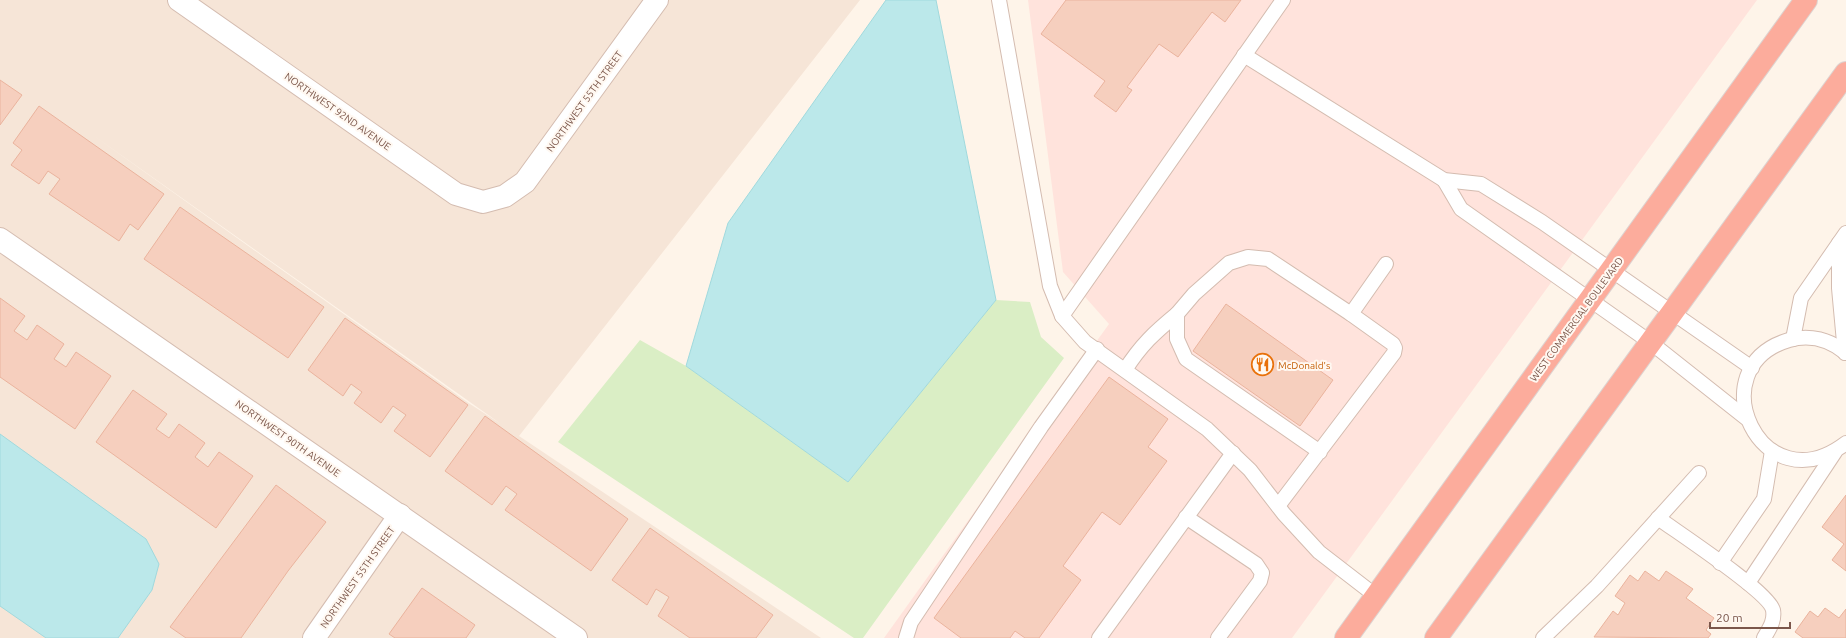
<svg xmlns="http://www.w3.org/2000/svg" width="1846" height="638" font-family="Ubuntu,sans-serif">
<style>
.residential{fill:#f6e5d7;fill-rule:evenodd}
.commercial{fill:#ffe3dc}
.green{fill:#daeec5}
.water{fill:#bbe8ea;stroke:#a0d9dd}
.building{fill:#f6cfbe;stroke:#eab39d}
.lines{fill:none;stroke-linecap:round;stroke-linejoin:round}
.lane-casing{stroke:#d4bcb0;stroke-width:16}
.street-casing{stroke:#d4bcb0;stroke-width:24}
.highway-casing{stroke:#ddd3d0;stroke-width:24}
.lane{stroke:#fff;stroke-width:14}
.street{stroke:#fff;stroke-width:22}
.highway{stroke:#fcac9c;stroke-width:22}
.labels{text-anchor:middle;stroke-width:4;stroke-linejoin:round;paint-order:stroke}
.street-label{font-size:10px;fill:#7b564a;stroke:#fff8f1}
.food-label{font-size:10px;fill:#c56008;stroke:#fff8f1;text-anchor:start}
</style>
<rect width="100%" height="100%" fill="#fef4e9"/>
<path class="residential" d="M0,0H860L519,436L821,638H0ZM90,133L501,424L470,404Z"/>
<polygon class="commercial" points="1028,0 1757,0 1292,638 884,638 1109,324 1063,272"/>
<polygon class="green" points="996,300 1030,302 1041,337 1064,358 863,638 854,638 558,442 640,340 686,366 848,482"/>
<g class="water">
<polygon points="886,0 936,0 996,300 848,482 686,366 728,223"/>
<polygon points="0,434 146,539 159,564 152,590 118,638 46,638 0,606"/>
</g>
<g class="building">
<polygon points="1066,0 1241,0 1225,22 1212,12 1178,57 1159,44 1127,87 1132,90 1116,112 1094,96 1105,81 1041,34"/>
<polygon points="0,80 22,95 0,125"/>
<polygon points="39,106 164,194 138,230 130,224 119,241 49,194 60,179 48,171 39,184 11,165 22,150 13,143"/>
<polygon points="180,207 324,307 288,358 144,259"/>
<polygon points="0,298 25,316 14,331 27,340 37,325 64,344 54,359 66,367 76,352 111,376 75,429 0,377"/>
<polygon points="1226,304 1333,380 1300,426 1193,351"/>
<polygon points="345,318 468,405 430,457 394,431 406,415 393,406 381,423 354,403 362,392 351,384 343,396 308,370"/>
<polygon points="1109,377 1168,419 1148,447 1167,461 1120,525 1102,512 1063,566 1081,580 1039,638 1025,638 1015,631 1010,638 961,638 934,618"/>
<polygon points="133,390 167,414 156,429 169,438 179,424 205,443 195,457 208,467 219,452 253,476 216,528 96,442"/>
<polygon points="485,416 628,519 591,571 505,510 517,494 506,486 492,505 445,471"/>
<polygon points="276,485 326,522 288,571 241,638 186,638 170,627"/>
<polygon points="1846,495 1846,571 1832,560 1844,544 1822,527"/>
<polygon points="650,528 773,615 756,638 690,638 658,616 669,597 656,589 647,605 612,580"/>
<polygon points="1645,571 1659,581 1666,571 1693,589 1686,598 1714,618 1706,630 1711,634 1708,638 1594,637 1613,611 1618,615 1625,603 1615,596 1630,575 1638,581"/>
<polygon points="422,588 475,625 466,638 395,638 389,634"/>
<polygon points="1825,608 1839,618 1846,609 1846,638 1803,638 1795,632 1810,611 1818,617"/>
</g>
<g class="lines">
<defs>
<g id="lane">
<polyline points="999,0 1050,286 1062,316 1085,342 1207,429 1250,470 1284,514 1319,552 1376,596"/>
<polyline points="1244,55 1444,180 1481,184 1542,222 1752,368"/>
<polyline points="1444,180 1461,209 1650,342 1746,418"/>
<polyline points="1839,243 1839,288 1845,353"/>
<polyline points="1351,314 1386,264"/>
<polyline points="1062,316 1283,0"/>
<polyline points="1793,339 1801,298 1846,233"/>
<path d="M1846,353C1830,340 1810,334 1789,340C1697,367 1761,508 1846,443"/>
<path d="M1125,370C1141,345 1154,333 1177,314"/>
<polyline points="1278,506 1394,353 1395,348 1393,344 1351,314 1268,259 1248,257 1229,263 1194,294 1177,314 1177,339 1186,359 1320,452"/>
<polyline points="1186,517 1256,564 1262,573 1260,581 1218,638"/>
<path d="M1658,518C1677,532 1769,592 1773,610C1775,621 1769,629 1764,638"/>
<polyline points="1720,563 1764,499 1772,451"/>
<polyline points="1748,583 1835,452"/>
<polyline points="906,638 911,622 1041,427 1097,349"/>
<polyline points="1099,638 1233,453"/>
<polyline points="1543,638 1597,586 1699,473"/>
</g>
<g id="street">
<polyline points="179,0 456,194 483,202 505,196 525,182 657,0"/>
<polyline points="0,239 576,638"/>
<polyline points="314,638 400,515"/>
</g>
<g id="highway">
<polyline points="1346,638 1806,0"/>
<polyline points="1436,638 1846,73"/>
</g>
</defs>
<use href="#lane" class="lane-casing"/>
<use href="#street" class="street-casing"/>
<use href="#highway" class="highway-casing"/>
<use href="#lane" class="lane"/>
<use href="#street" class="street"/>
<use href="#highway" class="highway"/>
</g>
<defs>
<symbol id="restaurant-ring" viewBox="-11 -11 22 22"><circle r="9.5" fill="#fff8f1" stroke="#e8710a" stroke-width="1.5"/><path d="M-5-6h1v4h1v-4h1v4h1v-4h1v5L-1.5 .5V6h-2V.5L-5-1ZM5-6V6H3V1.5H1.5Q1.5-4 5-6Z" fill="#e8710a"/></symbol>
</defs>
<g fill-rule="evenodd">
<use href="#restaurant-ring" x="1250" y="352" width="25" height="25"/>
</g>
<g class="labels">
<g class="street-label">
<text transform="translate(584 101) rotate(-54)" y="4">NORTHWEST 55TH STREET</text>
<text transform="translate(338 111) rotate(35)" y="4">NORTHWEST 92ND AVENUE</text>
<text transform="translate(1576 319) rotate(-54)" y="4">WEST COMMERCIAL BOULEVARD</text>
<text transform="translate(288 438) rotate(35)" y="4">NORTHWEST 90TH AVENUE</text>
<text transform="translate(357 577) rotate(-55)" y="4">NORTHWEST 55TH STREET</text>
</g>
<g class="food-label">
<text x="1278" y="369">McDonald's</text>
</g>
</g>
<path d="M1710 622v6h80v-6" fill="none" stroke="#7b564a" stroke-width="2"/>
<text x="1716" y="622" font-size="12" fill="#7b564a" stroke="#fff8f1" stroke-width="3" paint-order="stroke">20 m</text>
</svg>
